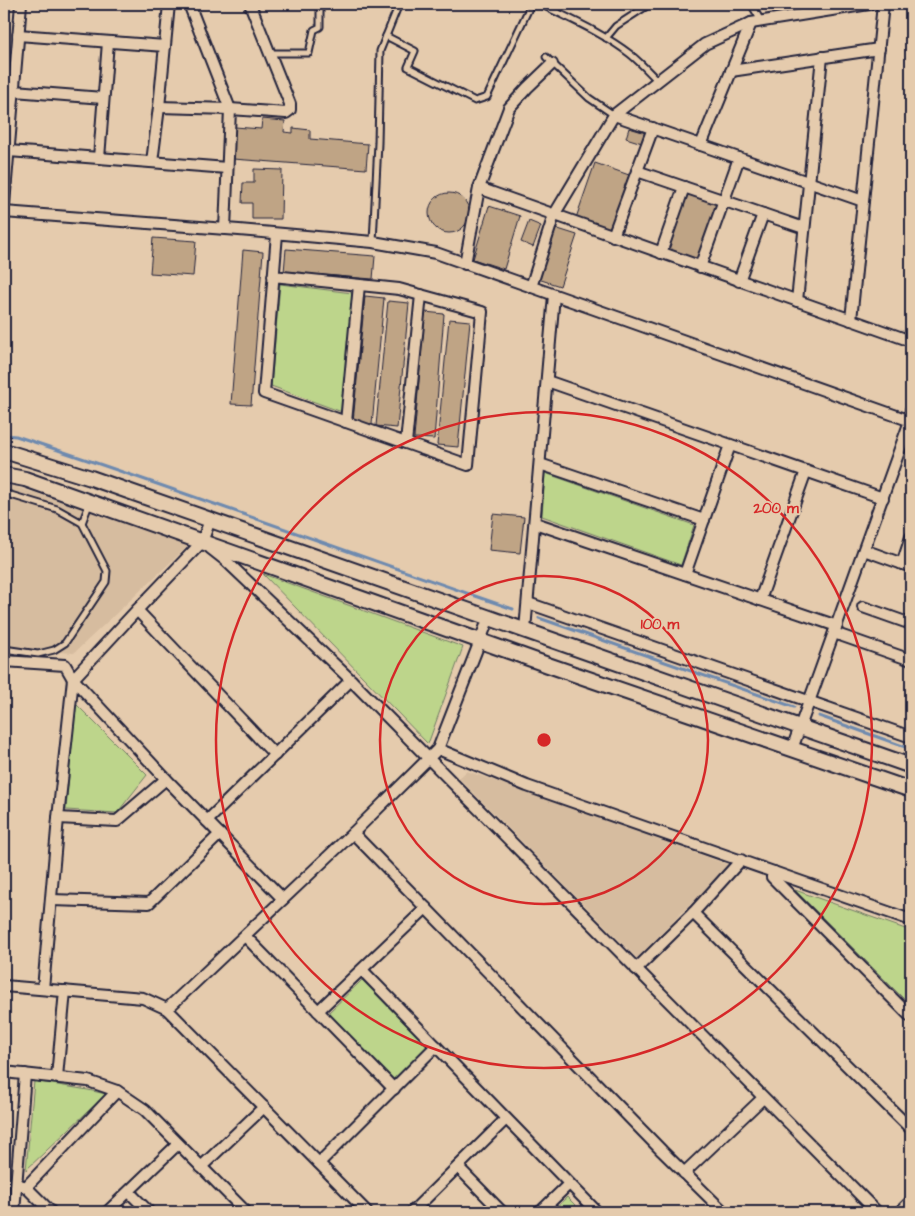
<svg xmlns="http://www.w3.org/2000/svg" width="915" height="1216" font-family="'Architects Daughter',sans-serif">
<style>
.built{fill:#d6bc9f}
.green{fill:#bdd58b;stroke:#707c63}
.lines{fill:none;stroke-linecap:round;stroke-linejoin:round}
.stream{stroke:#6e8aaf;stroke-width:3}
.building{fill:#bfa485;stroke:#22223b}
.lane-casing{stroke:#22223b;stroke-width:9}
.street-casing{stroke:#22223b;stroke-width:14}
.secondary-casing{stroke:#22223b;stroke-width:18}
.lane{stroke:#e5cbad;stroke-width:5}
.street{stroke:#e5cbad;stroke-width:10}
.secondary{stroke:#e5cbad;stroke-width:14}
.ring{fill:none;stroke:#d62828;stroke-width:2.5}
.centre{fill:#d62828;stroke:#e5cbad;stroke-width:2.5}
.ring-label{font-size:15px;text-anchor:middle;font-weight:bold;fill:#d62828;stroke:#e5cbad;stroke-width:4;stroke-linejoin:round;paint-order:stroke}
</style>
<rect width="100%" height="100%" fill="#e5cbad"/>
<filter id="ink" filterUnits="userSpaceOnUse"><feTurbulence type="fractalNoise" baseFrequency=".02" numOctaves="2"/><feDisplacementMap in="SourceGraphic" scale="10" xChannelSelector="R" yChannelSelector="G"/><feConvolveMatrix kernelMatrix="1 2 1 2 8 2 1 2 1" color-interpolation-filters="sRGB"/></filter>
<g filter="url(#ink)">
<g class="built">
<polygon points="4,484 6,484 191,543 74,653 4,648"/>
<polygon points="467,771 729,865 637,958 459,778"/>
</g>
<g class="green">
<polygon points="280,284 352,293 342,412 271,386"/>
<polygon points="545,473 694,525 681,565 542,516"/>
<polygon points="263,574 463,647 428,744"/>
<polygon points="75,703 147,775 117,813 66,810"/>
<polygon points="795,890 911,931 911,1006"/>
<polygon points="362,980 429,1048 393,1083 327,1014"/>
<polygon points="34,1081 88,1090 106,1094 26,1170"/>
<polygon points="567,1197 582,1212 553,1212"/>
</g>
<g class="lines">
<g class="stream">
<path d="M4,435L16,436C183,491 347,552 513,609"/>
<polyline points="539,618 794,707"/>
<polyline points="819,716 911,749"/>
</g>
</g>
<g class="building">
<polygon points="262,119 285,121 284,132 293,133 293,128 310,130 310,139 368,144 366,169 233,159 235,127 261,129"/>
<polygon points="629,128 646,133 642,143 626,138"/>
<polygon points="595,163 629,175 610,230 576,218"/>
<polygon points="254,169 282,170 281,219 252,219 252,203 242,203 243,183 254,183"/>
<polygon points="685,192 717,203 697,261 665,250"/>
<circle cx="449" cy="213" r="20"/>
<polygon points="489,206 520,216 504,269 473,259"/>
<polygon points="529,221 541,226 533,247 521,242"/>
<polygon points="555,228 577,235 560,286 538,279"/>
<polygon points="153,238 196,241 193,276 150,273"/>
<polygon points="286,249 375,256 373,279 284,272"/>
<polygon points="243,250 263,252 251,405 231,404"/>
<polygon points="365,296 384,298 372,424 353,422"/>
<polygon points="388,301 409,303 397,428 376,426"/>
<polygon points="425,312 444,314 434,439 414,438"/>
<polygon points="449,319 470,321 458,447 437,445"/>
<polygon points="493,514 524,517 520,553 489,550"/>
</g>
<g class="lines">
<defs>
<g id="lane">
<path d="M540,4C570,19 603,33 630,54C640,62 649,72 658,81"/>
<polyline points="751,4 761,21"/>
<polyline points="386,36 415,51 408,67 475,101 487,97 531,4"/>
<polyline points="606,38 616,26 650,4"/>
<polyline points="270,53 309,53 314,30 320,27 320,4"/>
<polyline points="546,57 589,98 614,115"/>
<polyline points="373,242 378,143 380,51 399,4"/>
<polyline points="4,493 57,509 82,523 107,571 106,582 65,643 54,650 38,654 4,649"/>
<polyline points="82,523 90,502"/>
</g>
<g id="street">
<polyline points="189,4 230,109 225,229"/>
<polyline points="18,35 165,46"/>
<polyline points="731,71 879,49"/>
<polyline points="14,91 103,98"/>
<polyline points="159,107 230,109 286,113 290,110 290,104 250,4"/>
<polyline points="614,115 863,201"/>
<polyline points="701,145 751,23"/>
<polyline points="9,151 227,168"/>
<polyline points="99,158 108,42"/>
<polyline points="152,162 159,107 169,4"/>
<polyline points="637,171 804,228"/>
<polyline points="479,188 911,341"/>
<polyline points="4,204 21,4"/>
<polyline points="4,212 239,230 373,242 436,253 911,421"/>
<polyline points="613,236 653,128"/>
<polyline points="661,253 684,187"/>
<polyline points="465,264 479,188 509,108 527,88 552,64"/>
<polyline points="700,267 739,158"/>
<polyline points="273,276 399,289 482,312 468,465 264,393 277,234"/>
<polyline points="739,281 763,214"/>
<polyline points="531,287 554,215 614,115 705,44 751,23 869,4"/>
<polyline points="797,301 822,57"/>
<polyline points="851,320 883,4"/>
<polyline points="547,381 883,498"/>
<polyline points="346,422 359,285"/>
<polyline points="406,443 421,295"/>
<polyline points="540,464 704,520"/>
<polyline points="535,523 837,626"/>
<polyline points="210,548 224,559 351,680 877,1212"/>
<polyline points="864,550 911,567"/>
<polyline points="902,564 911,537"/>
<polyline points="685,574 730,445"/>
<polyline points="760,600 806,471"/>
<polyline points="528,603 911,737"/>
<polyline points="863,607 911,624"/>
<polyline points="137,610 275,755"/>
<polyline points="525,630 554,295"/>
<polyline points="834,633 911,660"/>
<polyline points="4,661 65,665 73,679 166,779 283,899"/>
<polyline points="438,749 527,786 911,920"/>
<polyline points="792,749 910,421 911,410"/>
<polyline points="58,818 117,821 166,779"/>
<polyline points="207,821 351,680"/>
<polyline points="353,833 662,1151 724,1212"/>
<polyline points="774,872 772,877 911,1017"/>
<polyline points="51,900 149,903 220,834"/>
<polyline points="693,913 911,1129"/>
<polyline points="245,936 394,1089"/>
<polyline points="636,969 693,913 741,860"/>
<polyline points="362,970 597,1212"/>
<polyline points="4,986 143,998 167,1009 367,1212"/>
<polyline points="43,989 58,818 73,679 137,610 202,542 210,520"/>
<polyline points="167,1009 353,833 438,749 480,641 489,617"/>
<polyline points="318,1011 426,908"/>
<polyline points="4,1072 88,1081 117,1091 145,1110 246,1212"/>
<polyline points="57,1077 65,991"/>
<polyline points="319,1163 436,1046"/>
<polyline points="201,1167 264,1107"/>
<polyline points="458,1167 502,1212"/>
<polyline points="684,1173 763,1098"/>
<polyline points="20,1185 26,1187 51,1212"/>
<polyline points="26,1187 117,1091"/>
<polyline points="129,1192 149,1212"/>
<polyline points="14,1212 25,1074"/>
<polyline points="107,1212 178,1144"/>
<polyline points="412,1212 506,1119"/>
<polyline points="540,1212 569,1184"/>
<polyline points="900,1212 911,1201"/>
</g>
<g id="secondary">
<polyline points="4,451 91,478 911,766"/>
<polyline points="4,475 25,479 548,665 911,790"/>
</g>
</defs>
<use href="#lane" class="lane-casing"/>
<use href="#street" class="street-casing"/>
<use href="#secondary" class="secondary-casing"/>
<use href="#lane" class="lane"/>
<use href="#street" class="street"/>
<use href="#secondary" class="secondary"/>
</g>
</g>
<g class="ring">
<circle cx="544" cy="740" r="164"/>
<circle cx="544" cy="740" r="328"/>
</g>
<circle cx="544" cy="740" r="8" class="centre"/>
<g class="ring-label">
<text x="776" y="513">200 m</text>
<text x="660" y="629">100 m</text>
</g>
<rect width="915" height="1216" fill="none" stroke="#e5cbad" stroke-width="20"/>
<rect x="10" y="10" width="895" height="1196" fill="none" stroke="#22223b" stroke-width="2" filter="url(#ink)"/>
</svg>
